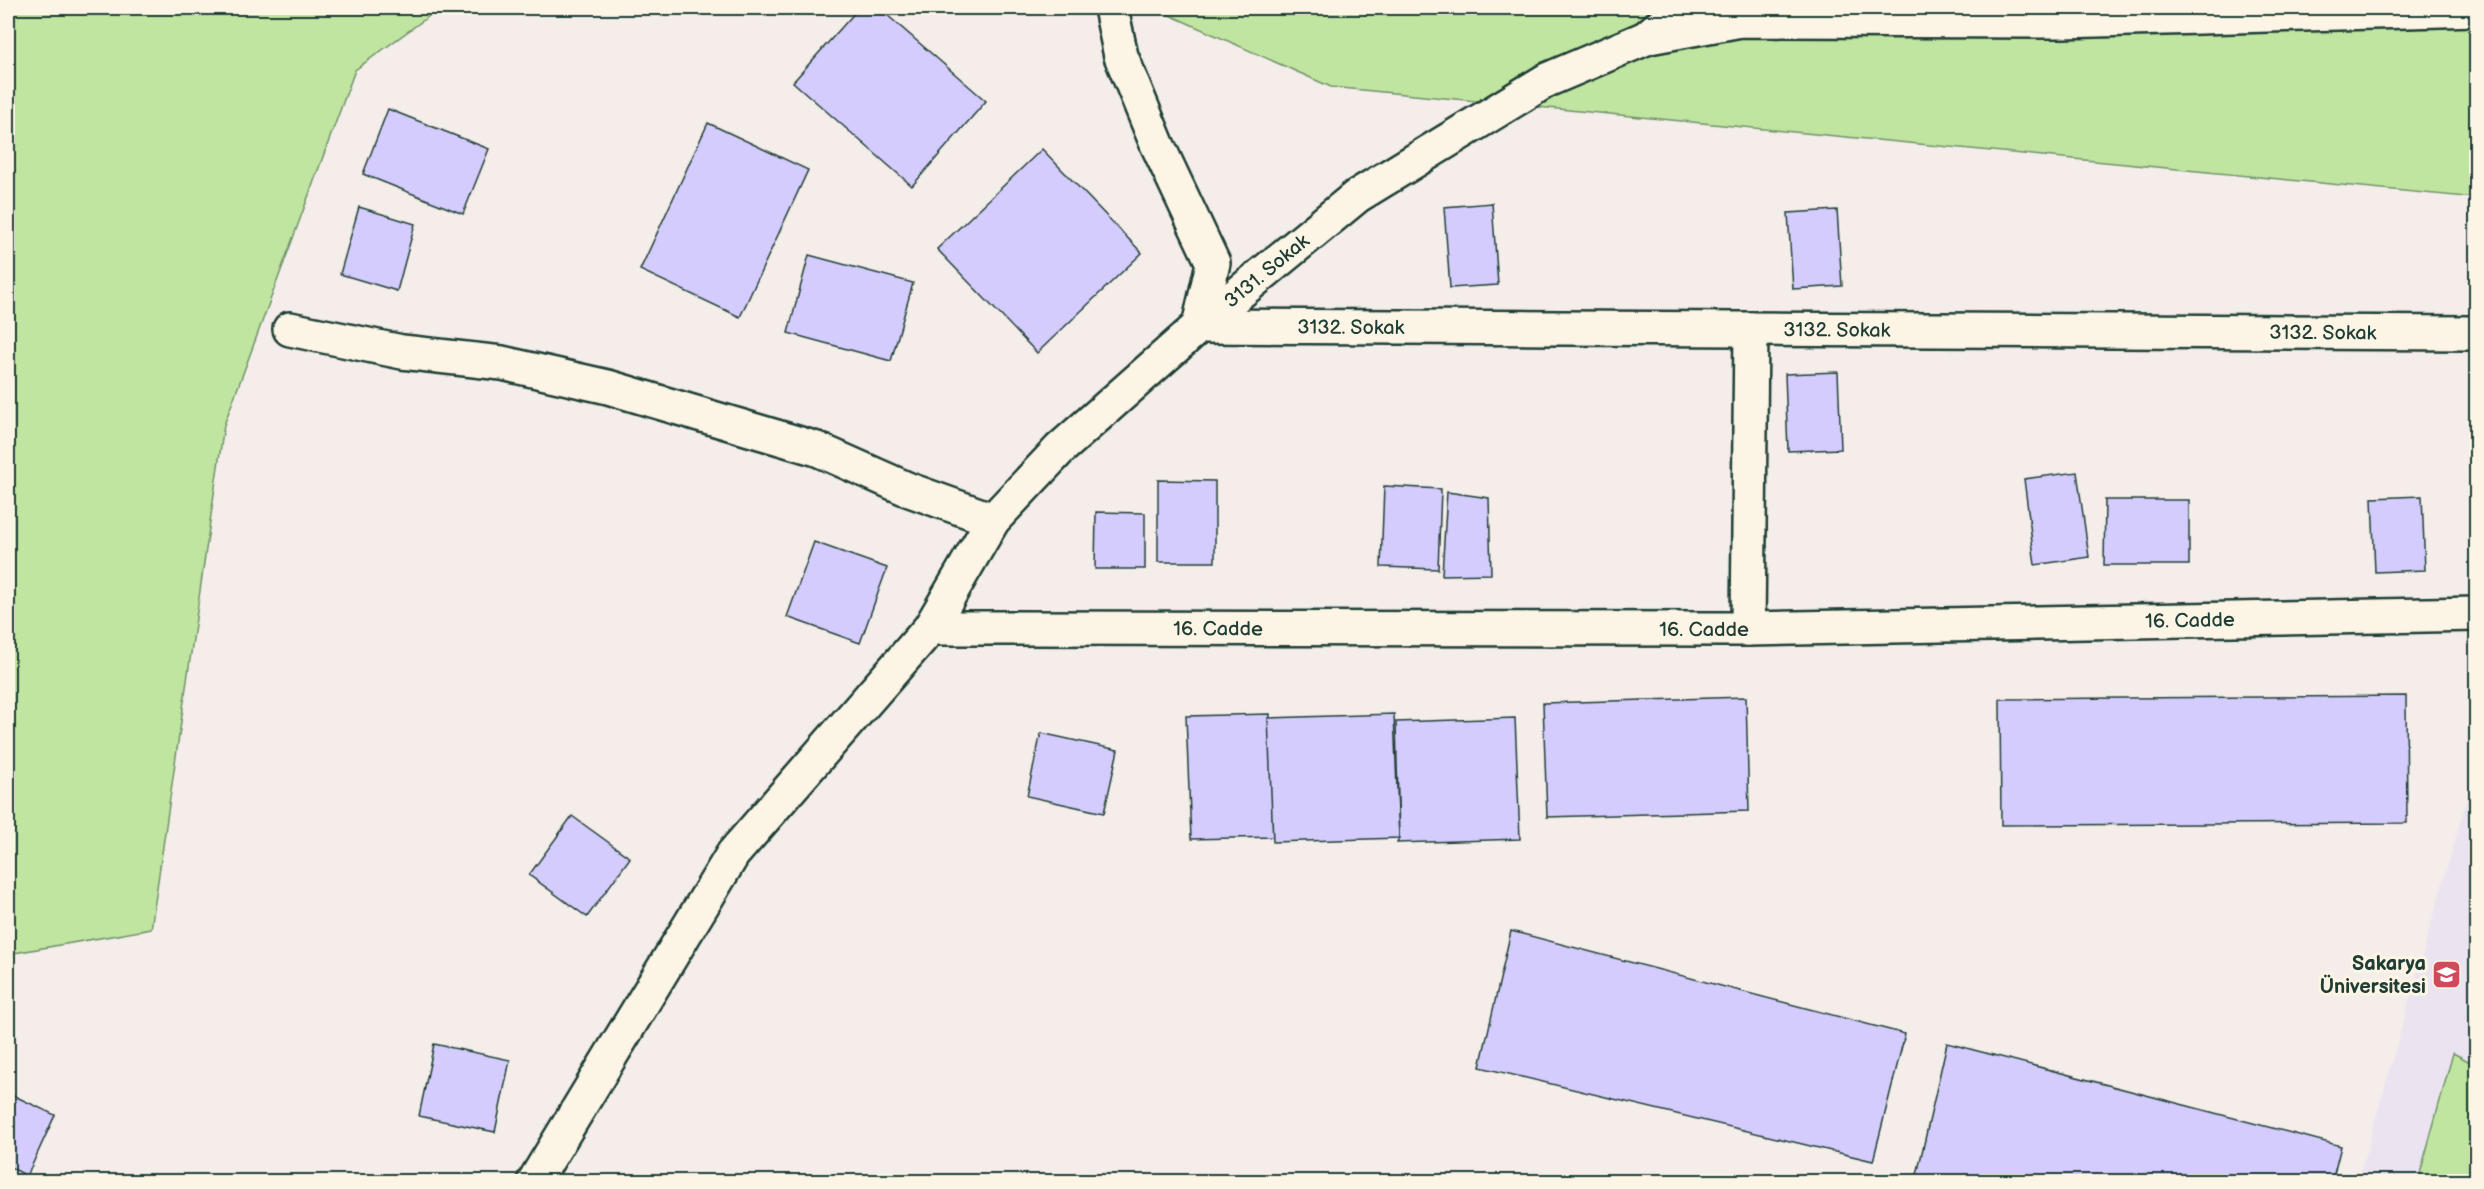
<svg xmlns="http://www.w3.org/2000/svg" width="2484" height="1189" font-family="'Balsamiq Sans',sans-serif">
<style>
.built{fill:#ebe3f0}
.green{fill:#c0e5a0;stroke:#70916a;stroke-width:1.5}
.building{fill:#d5ccfe;stroke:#1f3d34;stroke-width:1.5}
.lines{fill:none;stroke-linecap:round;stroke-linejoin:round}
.street-casing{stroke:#1f3d34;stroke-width:38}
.street{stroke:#fcf5e5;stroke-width:33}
.labels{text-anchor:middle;stroke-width:6;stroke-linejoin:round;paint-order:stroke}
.street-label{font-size:20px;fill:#1f3d34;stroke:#fcf5e5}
.poi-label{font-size:20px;font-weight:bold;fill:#1f3d34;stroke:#fcf5e5;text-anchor:end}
</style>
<rect width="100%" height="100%" fill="#f4edea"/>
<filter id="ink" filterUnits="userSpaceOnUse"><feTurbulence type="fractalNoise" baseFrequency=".0167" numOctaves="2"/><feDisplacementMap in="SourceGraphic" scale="12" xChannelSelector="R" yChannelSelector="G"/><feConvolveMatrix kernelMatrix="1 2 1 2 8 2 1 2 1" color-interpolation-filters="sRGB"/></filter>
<g filter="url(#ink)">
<polygon class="built" points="2476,767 2476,1181 2358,1181"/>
<g class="green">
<polygon points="8,8 440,8 355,70 224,425 151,929 8,954"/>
<polygon points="1154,8 2476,8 2476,198 1331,87"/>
<polygon points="2453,1053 2476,1065 2476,1181 2418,1181"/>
</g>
<g class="building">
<polygon points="859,8 879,8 986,101 912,186 793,82"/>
<polygon points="388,109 489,149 463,214 363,174"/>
<polygon points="708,123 808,170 740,317 640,270"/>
<polygon points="1042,149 1142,253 1037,353 937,249"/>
<polygon points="1492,203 1498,285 1450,288 1444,207"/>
<polygon points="359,207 415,224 397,291 340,274"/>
<polygon points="1837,210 1842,286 1793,289 1788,213"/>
<polygon points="809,255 913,283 891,361 788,333"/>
<polygon points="1838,372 1841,449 1788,451 1785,374"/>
<polygon points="2077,472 2089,557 2035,565 2024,479"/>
<polygon points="1158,480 1215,481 1215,562 1158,562"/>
<polygon points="1384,486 1441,489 1438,569 1381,567"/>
<polygon points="1447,492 1489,498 1491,574 1442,575"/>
<polygon points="2422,496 2425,570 2375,572 2372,498"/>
<polygon points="2105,500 2189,500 2189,565 2104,565"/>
<polygon points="1096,512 1145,513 1145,569 1095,569"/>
<polygon points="814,542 887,568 860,643 787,617"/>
<polygon points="2406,696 2407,823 2001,825 2000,699"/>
<polygon points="1746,697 1749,811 1547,817 1543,703"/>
<polygon points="1270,714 1273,837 1191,839 1186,716"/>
<polygon points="1394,714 1399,838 1273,842 1268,718"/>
<polygon points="1515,718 1520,839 1397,843 1399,838 1396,722"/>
<polygon points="1041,733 1118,750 1104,813 1027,796"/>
<polygon points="572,816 630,858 587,917 529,875"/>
<polygon points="1511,931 1905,1034 1873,1161 1480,1067"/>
<polygon points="1947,1043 2341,1146 2332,1182 1925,1182 1916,1179"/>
<polygon points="434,1044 510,1060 495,1132 419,1116"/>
<polygon points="8,1093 55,1115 27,1176 8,1166"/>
</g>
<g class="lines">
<defs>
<g id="street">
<path id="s1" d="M1111,8L1121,56L1157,144L1213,263L1199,326L2476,333"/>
<polyline points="1649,37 1741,20 2062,21 2476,9"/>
<polyline points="290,329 402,352 502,363 608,387 817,449 907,489 993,520"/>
<path id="s2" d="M930,628L1748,629L2476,614"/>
<polyline points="1748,629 1751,329"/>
<path id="s3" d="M534,1182L733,854L930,628L993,520L1060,449L1199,326L1357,196L1547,80L1646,38L1681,8"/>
</g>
</defs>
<use href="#street" class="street-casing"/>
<use href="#street" class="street"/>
</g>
</g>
<defs>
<symbol id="university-square" viewBox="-11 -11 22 22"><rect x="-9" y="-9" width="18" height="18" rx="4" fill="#d1495b" stroke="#fcf5e5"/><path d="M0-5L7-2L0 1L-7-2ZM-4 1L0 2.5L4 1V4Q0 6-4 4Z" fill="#fff"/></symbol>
</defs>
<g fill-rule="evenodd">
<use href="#university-square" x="2430" y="958" width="33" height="33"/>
</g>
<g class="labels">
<g class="street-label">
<text dy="7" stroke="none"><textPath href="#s3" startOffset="1179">3131. Sokak</textPath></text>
<text dy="7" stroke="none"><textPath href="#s1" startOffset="492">3132. Sokak</textPath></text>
<text dy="7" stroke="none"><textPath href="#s1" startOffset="978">3132. Sokak</textPath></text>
<text dy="7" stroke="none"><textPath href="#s1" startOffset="1464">3132. Sokak</textPath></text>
<text dy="7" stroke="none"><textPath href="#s2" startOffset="1260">16. Cadde</textPath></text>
<text dy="7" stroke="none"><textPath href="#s2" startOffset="288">16. Cadde</textPath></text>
<text dy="7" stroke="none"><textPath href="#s2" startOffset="774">16. Cadde</textPath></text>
</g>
<g class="poi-label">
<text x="2426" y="970">Sakarya<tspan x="2426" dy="23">Üniversitesi</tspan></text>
</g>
</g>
<rect width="2484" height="1189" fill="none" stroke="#fcf5e5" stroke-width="30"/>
<rect x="15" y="15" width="2454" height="1159" fill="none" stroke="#1f3d34" stroke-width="2" filter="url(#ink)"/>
</svg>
